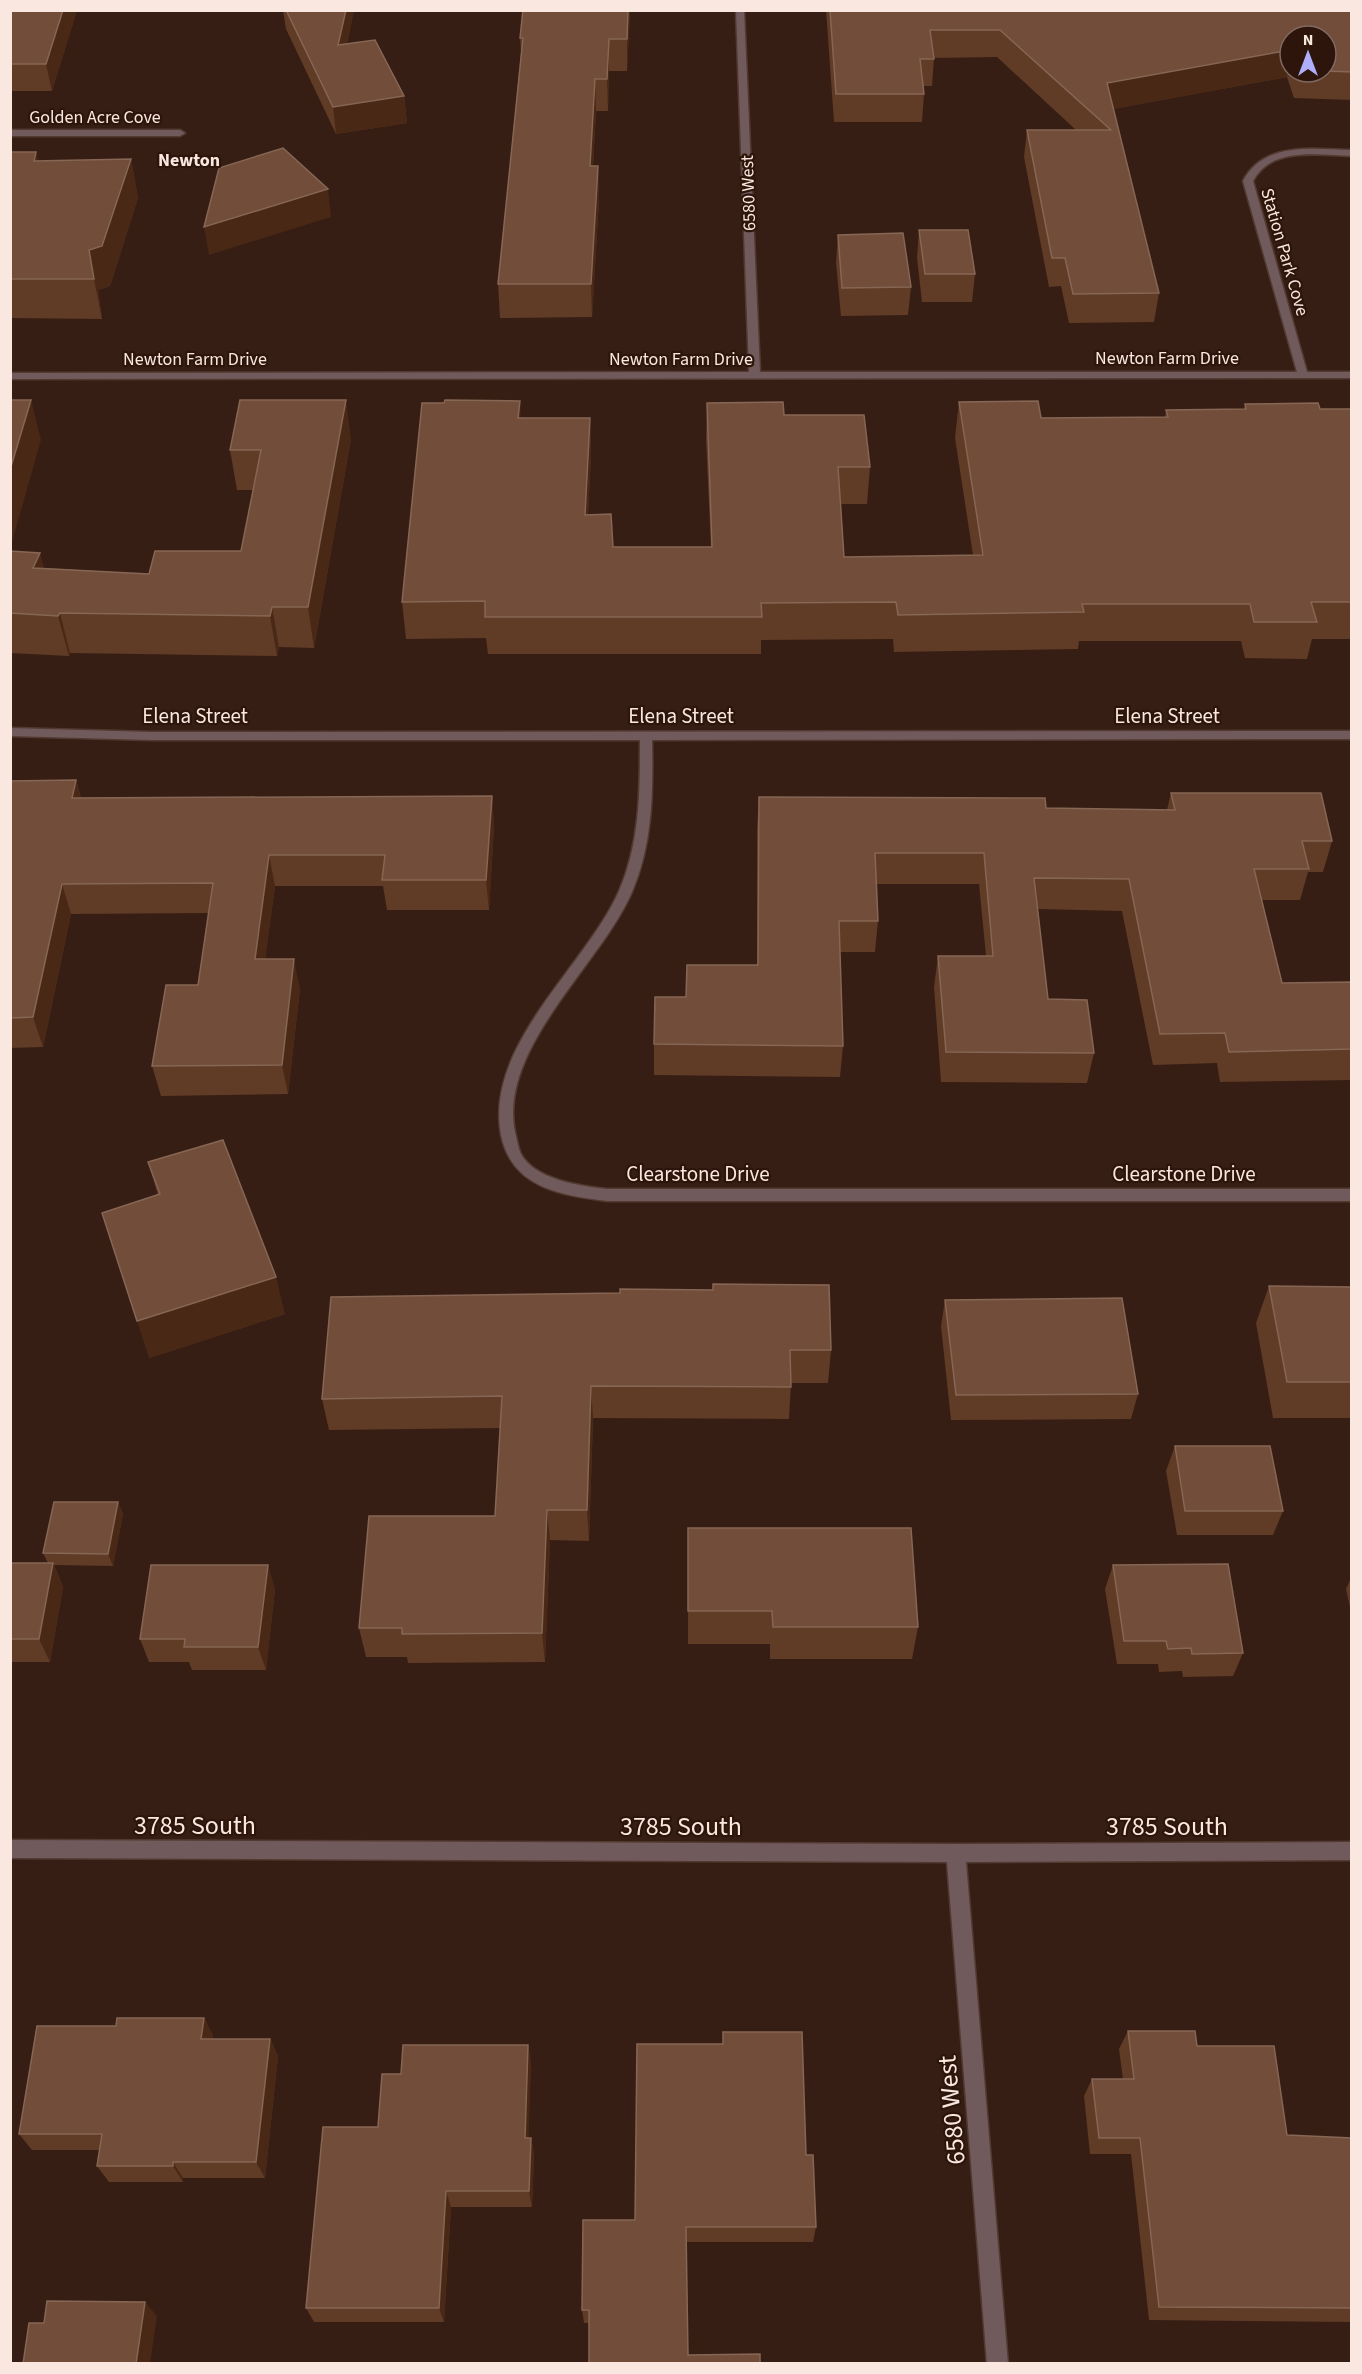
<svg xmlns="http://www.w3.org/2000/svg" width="1362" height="2374" font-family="'Source Sans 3',sans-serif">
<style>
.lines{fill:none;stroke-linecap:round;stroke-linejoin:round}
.minor-casing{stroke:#523a31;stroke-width:3}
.minor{fill:#715a5c;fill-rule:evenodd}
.wall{fill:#603b26;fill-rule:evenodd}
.shaded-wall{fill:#492816}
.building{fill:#714d3a;stroke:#866654;stroke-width:1.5}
.labels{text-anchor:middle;stroke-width:4.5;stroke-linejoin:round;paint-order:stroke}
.far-street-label{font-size:18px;fill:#f9e7e0;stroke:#2d150b}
.far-neighbourhood-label{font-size:18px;font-weight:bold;fill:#f9e7e0;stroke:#2d150b}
.street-label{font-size:21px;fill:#f9e7e0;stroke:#2d150b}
.near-street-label{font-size:26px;fill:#f9e7e0;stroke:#2d150b}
</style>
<rect width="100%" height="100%" fill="#371e14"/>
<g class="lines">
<defs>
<g id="minor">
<path d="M736,10H744L760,372H1297L1243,181C1264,141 1313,149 1352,150V156C1319,155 1271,146 1253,181L1307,372H1352V378L10,379V373L749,372Z"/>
<polygon points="10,130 180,130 185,133 180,136 10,136"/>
<path d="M10,728L151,732L1352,731V739L652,740C653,792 653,843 632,892C601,964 498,1048 515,1132C517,1139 518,1148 521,1154C535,1180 581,1186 607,1189H1352V1201H607C561,1195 512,1188 501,1135C484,1045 586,966 619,891C640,843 640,791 640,740H151L10,736Z"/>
<polygon points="10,1840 956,1844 1352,1842 1352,1860 966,1862 1008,2364 987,2364 947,1862 10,1858"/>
</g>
</defs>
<use href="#minor" class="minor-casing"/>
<use href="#minor" class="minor"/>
</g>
<g class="wall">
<polygon points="10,10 77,10 52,91 10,91"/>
<polygon points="283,10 354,10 347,44 404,96 407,123 336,134 286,29"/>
<polygon points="522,10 630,10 627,71 609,71 608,111 596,111 593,166 598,166 599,199 592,317 500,318 498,284 521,53 520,38"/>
<path d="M826,10H1352V100L1294,98L1287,77L1113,109L1159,293L1154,322L1069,323L1061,286L1049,287L1024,157L1027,130H1076L997,57L934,58L932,86H923L924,94L922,122H834ZM1290,36H1326V72H1290Z"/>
<polygon points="10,152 36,152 38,161 131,159 138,198 110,286 98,290 102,319 10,318"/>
<polygon points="919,230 975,274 972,302 922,302 917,258"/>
<polygon points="838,235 911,287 908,315 841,316 836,263"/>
<polygon points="959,402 1041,418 1165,417 1166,410 1244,409 1245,404 1320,409 1352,409 1352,639 1312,639 1307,659 1245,658 1241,641 1079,641 1078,649 894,652 893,639 761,640 761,654 488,654 486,638 406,639 402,602 521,418 590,418 591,455 588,515 613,547 711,547 706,439 707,403 784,415 870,467 867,504 841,504 844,557 973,555 955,438"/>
<polygon points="351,439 314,648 279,647 277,656 70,653 69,656 10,653 10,551 44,568 149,574 241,551 253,490 237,490 230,450"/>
<polygon points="76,780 81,798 492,796 494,826 489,910 387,910 383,886 275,886 265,959 300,989 288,1094 161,1096 152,1066 198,985 208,913 71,914 43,1047 10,1048 10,781"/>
<polygon points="1171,793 1332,841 1323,872 1308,872 1300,900 1262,900 1282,983 1352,982 1352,1080 1220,1082 1217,1063 1153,1065 1122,911 1038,909 1048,999 1094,1053 1087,1083 941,1082 934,987 938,956 986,956 979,884 877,884 878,921 875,952 840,952 843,1046 840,1077 654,1075 654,1044 686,997 757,965 757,828 759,797 1046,808 1167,810"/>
<polygon points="148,1162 285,1314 149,1358 158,1195"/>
<polygon points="1269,1286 1352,1287 1352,1418 1273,1418 1256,1323"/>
<polygon points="331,1297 831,1350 828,1383 791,1383 789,1419 593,1418 589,1541 550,1540 545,1662 408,1663 407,1657 366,1657 359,1628 495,1516 500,1428 329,1430 322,1399"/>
<polygon points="945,1300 1138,1394 1131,1419 951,1420 941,1326"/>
<polygon points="1175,1446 1283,1511 1273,1535 1177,1535 1166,1471"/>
<polygon points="118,1502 123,1514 113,1566 54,1565 63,1587 50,1662 10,1662 10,1563 48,1563 43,1553"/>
<polygon points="688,1528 918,1627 912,1659 770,1659 770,1644 688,1644"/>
<polygon points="1113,1565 1243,1653 1233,1676 1183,1677 1182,1671 1159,1672 1158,1664 1117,1664 1105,1589"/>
<polygon points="1352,1576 1352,1616 1346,1589"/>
<polygon points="275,1589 266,1670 192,1670 189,1662 149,1662 140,1639"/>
<polygon points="204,2018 213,2036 213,2039 270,2039 278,2056 265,2178 183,2178 183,2182 109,2182 97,2166 100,2150 32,2150 19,2134 116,2026"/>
<polygon points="1128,2031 1197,2046 1287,2135 1352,2138 1352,2322 1149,2320 1131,2154 1090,2154 1084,2096 1092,2079 1123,2079 1119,2049"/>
<polygon points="723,2032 806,2155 816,2227 813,2242 687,2242 589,2364 589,2323 584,2323 582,2310 635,2220 723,2044"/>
<polygon points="528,2045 531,2063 528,2138 531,2138 534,2154 532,2207 451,2207 444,2322 314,2322 306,2308 401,2074"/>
</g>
<g class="shaded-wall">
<polygon points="63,10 77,10 52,91 46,64"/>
<polygon points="346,10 354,10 342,72 338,45"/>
<polygon points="628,10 630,10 627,71 627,39"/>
<polygon points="609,39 609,71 608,111 607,79"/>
<polygon points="1290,50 1290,61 1287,77 1103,111 1107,83"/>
<polygon points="595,79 596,111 591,199 590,166"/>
<polygon points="404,96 407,123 336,134 333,107"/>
<polygon points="36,152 45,190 34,161"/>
<polygon points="131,159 138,198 110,286 98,290 102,319 94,279 89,250"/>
<polygon points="598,166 599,199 592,317 591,284"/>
<polygon points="328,189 331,217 209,255 204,227"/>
<polygon points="31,400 41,440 10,549 10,470"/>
<polygon points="346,400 351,439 314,648 308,607"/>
<polygon points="520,401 522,437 518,418"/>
<polygon points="590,418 591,455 586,552 585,515"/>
<polygon points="40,553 51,593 33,568"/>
<polygon points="272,607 279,647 277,656 270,616"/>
<polygon points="60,613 70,653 69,656 58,616"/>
<polygon points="76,780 84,811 72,798"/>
<polygon points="492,796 494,826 489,910 486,880"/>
<polygon points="269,855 275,886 261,990 255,959"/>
<polygon points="62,884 71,914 43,1047 33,1017"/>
<polygon points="294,959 300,989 288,1094 282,1065"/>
<polygon points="276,1277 285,1314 149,1358 137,1321"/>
<polygon points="591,1386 593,1418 589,1541 587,1510"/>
<polygon points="118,1502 123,1514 113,1566 108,1554"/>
<polygon points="547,1510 550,1540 545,1662 542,1633"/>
<polygon points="53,1563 63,1587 50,1662 39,1639"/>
<polygon points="268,1565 275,1589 266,1670 258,1647"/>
<polygon points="204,2018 213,2036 210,2056 201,2039"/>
<polygon points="270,2039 278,2056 265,2178 256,2162"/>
<polygon points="528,2045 531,2063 528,2154 525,2138"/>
<polygon points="531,2138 534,2154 532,2207 529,2191"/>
<polygon points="173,2162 183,2178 183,2182 173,2166"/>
<polygon points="446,2191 451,2207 444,2322 439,2308"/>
<polygon points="145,2302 157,2316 150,2364 136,2364"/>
</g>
<g class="building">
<polygon points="10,10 63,10 46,64 10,64"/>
<polygon points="286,10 346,10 338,45 375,40 404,96 333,107"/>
<polygon points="523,10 628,10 627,39 609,39 607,79 595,79 590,166 598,166 591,284 498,284 523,38 520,38"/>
<polygon points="830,10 1352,10 1352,72 1326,71 1326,36 1290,36 1290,50 1107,83 1159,293 1073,294 1065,258 1052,258 1027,130 1111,130 1000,30 930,30 934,59 920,59 924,94 836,94"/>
<polygon points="283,148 328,189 204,227 219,168"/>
<polygon points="10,152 36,152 34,161 131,159 102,246 89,250 94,279 10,279"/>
<polygon points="919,230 968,230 975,274 925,274"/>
<polygon points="903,233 911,287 842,288 838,235"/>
<polygon points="10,400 31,400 10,470"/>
<polygon points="240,400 346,400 308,607 272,607 270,616 60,613 58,616 10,613 10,551 40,553 33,568 149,574 155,551 241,551 261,450 230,450"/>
<polygon points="445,400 520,401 518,418 590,418 585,515 611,514 613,547 712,547 707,403 783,402 784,415 864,415 870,467 838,467 844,557 983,555 959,402 1038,401 1041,418 1168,417 1166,410 1246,409 1245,404 1318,403 1320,409 1352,409 1352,602 1311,602 1317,622 1254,622 1250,604 1082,604 1084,612 898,615 896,602 761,603 762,617 485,617 485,601 402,602 422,403 444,403"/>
<polygon points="76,780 72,798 492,796 486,880 382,880 385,855 269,855 255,959 294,959 282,1065 152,1066 166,985 198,985 213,883 62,884 33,1017 10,1018 10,781"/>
<polygon points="1171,793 1321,793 1332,841 1302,841 1309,869 1254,869 1282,983 1352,982 1352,1049 1229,1052 1225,1033 1160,1034 1129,879 1034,878 1048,999 1087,1000 1094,1053 946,1052 938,956 993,956 984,853 875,853 878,921 839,921 843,1046 654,1044 655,997 686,997 687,965 758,965 759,797 1045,798 1046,808 1175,810"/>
<polygon points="223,1140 276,1277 137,1321 102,1213 160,1194 148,1162"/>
<polygon points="713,1284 829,1285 831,1350 790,1350 791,1387 591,1386 587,1510 547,1510 542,1633 402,1634 402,1628 359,1628 369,1516 495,1516 502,1396 322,1399 331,1297 620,1293 620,1289 713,1290"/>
<polygon points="1269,1286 1352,1287 1352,1382 1287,1382"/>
<polygon points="1122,1298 1138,1394 956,1395 945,1300"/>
<polygon points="1175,1446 1270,1446 1283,1511 1185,1511"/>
<polygon points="54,1502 118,1502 108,1554 43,1553"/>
<polygon points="688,1528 911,1528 918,1627 773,1627 772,1611 688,1611"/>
<polygon points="10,1563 53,1563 39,1639 10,1639"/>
<polygon points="1228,1564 1243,1653 1192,1654 1191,1648 1168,1649 1166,1641 1124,1641 1113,1565"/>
<polygon points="151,1565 268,1565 258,1647 184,1647 185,1639 140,1639"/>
<polygon points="117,2018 204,2018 201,2039 270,2039 256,2162 173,2162 173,2166 97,2166 102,2134 19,2134 37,2026 116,2026"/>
<polygon points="1128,2031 1195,2031 1197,2046 1274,2046 1287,2135 1352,2138 1352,2308 1159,2307 1140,2138 1099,2138 1092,2079 1134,2079"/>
<polygon points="723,2032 802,2032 806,2155 813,2155 816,2227 686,2227 688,2355 760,2354 760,2364 589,2364 589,2310 582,2310 583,2220 635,2220 637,2044 723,2044"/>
<polygon points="403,2045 528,2045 525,2138 531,2138 529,2191 446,2191 439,2308 306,2308 323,2127 378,2127 382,2074 401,2074"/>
<polygon points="47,2301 145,2302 136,2364 23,2364 29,2323 44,2323"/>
</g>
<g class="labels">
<g class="far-street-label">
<text x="95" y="123">Golden Acre Cove</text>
<text transform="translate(748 193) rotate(-92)" y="6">6580 West</text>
<text transform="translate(1285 252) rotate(74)" y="6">Station Park Cove</text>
<text x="1167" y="364">Newton Farm Drive</text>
<text x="195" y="365">Newton Farm Drive</text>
<text x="681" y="365">Newton Farm Drive</text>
</g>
<g class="far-neighbourhood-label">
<text x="189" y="166">Newton</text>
</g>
<g class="street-label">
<text x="195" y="723">Elena Street</text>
<text x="681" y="723">Elena Street</text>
<text x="1167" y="723">Elena Street</text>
<text x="698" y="1181">Clearstone Drive</text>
<text x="1184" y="1181">Clearstone Drive</text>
</g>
<g class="near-street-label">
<text x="195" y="1834">3785 South</text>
<text x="681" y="1835">3785 South</text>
<text x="1167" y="1835">3785 South</text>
<text transform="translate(951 2110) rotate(-95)" y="9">6580 West</text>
</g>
</g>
<rect width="1362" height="2374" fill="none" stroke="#f9e7e0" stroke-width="24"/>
<g transform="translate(1308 54)"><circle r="28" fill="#2d150b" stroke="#7f6960" stroke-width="1.5"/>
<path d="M0-4.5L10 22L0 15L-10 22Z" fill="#aeaefb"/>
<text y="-9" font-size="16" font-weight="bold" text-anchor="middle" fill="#f9e7e0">N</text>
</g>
</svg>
